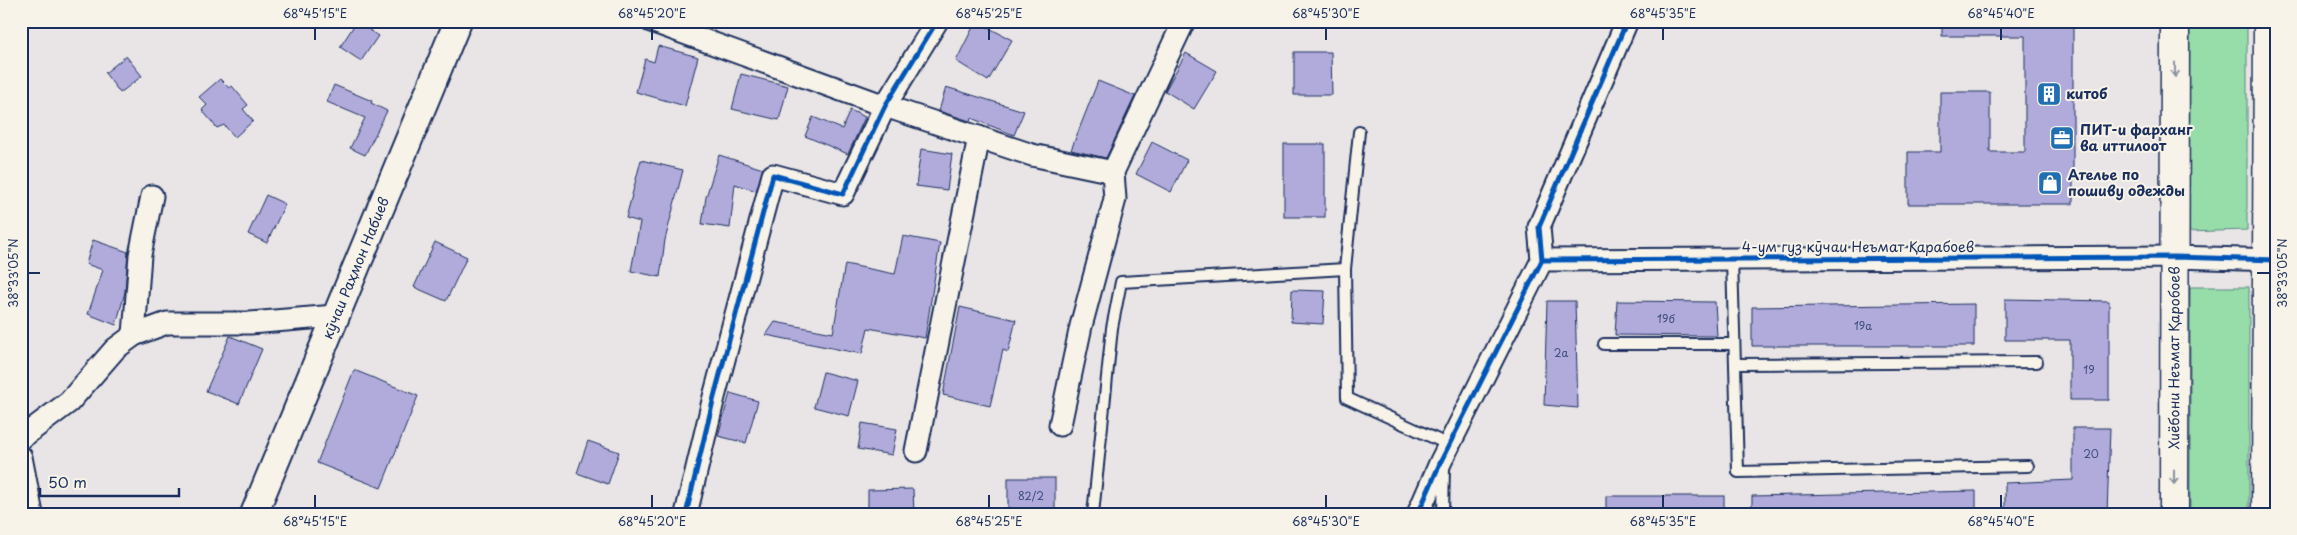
<svg xmlns="http://www.w3.org/2000/svg" width="2297" height="535" font-family="'Playpen Sans',sans-serif">
<style>
.green{fill:#97dda9;stroke:#598684}
.building{fill:#b1abdc;stroke:#1b2f5e}
.lines{fill:none;stroke-linecap:round;stroke-linejoin:round}
.service-casing{stroke:#1b2f5e;stroke-width:14}
.minor-casing{stroke:#1b2f5e;stroke-width:25}
.tertiary-casing{stroke:#1b2f5e;stroke-width:30}
.trunk-casing{stroke:#1b2f5e;stroke-width:31}
.service{stroke:#f7f3e8;stroke-width:10}
.minor{stroke:#f7f3e8;stroke-width:21}
.tertiary{stroke:#f7f3e8;stroke-width:26}
.trunk{stroke:#f7f3e8;stroke-width:28}
.cycleway-casing{stroke:#f7f3e8;stroke-width:8}
.cycleway{stroke:#0057b8;stroke-width:5}
.oneway{stroke:#8991a3}
.ticks{fill:none;stroke:#1b2f5e;stroke-width:2}
.labels{text-anchor:middle;stroke-width:4;stroke-linejoin:round;paint-order:stroke}
.number-label{font-size:11px;fill:#404e7e}
.poi-label{font-size:14px;font-weight:bold;fill:#1b2f5e;stroke:#f7f3e8;text-anchor:start}
.street-label{font-size:14px;fill:#1b2f5e;stroke:#f7f3e8}
.neatline{fill:none;stroke:#1b2f5e;stroke-width:2}
.ticks-label{font-size:12px;text-anchor:middle;fill:#1b2f5e}
</style>
<rect width="100%" height="100%" fill="#e9e5e6"/>
<filter id="ink" filterUnits="userSpaceOnUse"><feTurbulence type="fractalNoise" baseFrequency=".02" numOctaves="2"/><feDisplacementMap in="SourceGraphic" scale="10" xChannelSelector="R" yChannelSelector="G"/><feConvolveMatrix kernelMatrix="1 2 1 2 8 2 1 2 1" color-interpolation-filters="sRGB"/></filter>
<g filter="url(#ink)">
<g class="green">
<polygon points="2187,21 2247,21 2247,230 2186,232"/>
<rect x="2190" y="287" width="59" height="227"/>
</g>
<g class="building">
<polygon points="357,21 378,36 361,61 340,47"/>
<polygon points="976,21 1012,40 988,81 956,61"/>
<polygon points="1942,21 2073,21 2073,204 1908,204 1908,152 1940,152 1940,92 1990,92 1990,152 2025,152 2025,36 1942,36"/>
<polygon points="658,46 698,57 685,106 636,92 645,59 654,62"/>
<polygon points="1294,52 1331,52 1332,95 1294,95"/>
<polygon points="1186,53 1217,71 1194,109 1165,91"/>
<polygon points="126,56 142,76 120,93 105,73"/>
<polygon points="741,74 788,86 779,120 732,109"/>
<polygon points="220,79 229,88 232,86 248,105 243,109 253,121 235,137 224,125 217,128 202,110 207,105 199,97"/>
<polygon points="1098,81 1135,96 1106,158 1071,150"/>
<polygon points="334,85 372,101 371,103 387,111 365,155 350,148 365,118 327,102"/>
<polygon points="946,87 1024,111 1014,135 971,118 970,121 939,111"/>
<polygon points="850,110 865,117 848,154 805,136 813,117 842,129"/>
<polygon points="1152,142 1187,160 1171,192 1136,174"/>
<rect x="1284" y="144" width="41" height="73"/>
<polygon points="921,149 952,154 947,190 916,186"/>
<polygon points="719,155 763,169 756,191 735,184 730,228 702,224 706,197"/>
<polygon points="641,160 683,170 665,240 660,277 631,271 640,222 626,218"/>
<polygon points="266,195 285,204 267,243 248,234"/>
<polygon points="903,236 940,243 925,338 868,328 862,354 766,335 775,322 833,333 845,264 895,274"/>
<polygon points="93,240 128,252 125,292 116,325 88,314 103,270 86,264"/>
<polygon points="435,242 467,257 446,301 414,287"/>
<polygon points="1292,290 1325,291 1323,324 1291,322"/>
<polygon points="2005,299 2109,301 2109,400 2070,400 2070,340 2005,340"/>
<polygon points="1547,301 1575,301 1578,408 1544,405"/>
<polygon points="1617,301 1715,302 1717,336 1615,335"/>
<polygon points="1974,304 1974,346 1752,346 1752,307"/>
<polygon points="960,307 1016,320 1008,352 1003,350 990,406 943,395"/>
<polygon points="230,336 262,349 239,404 206,391"/>
<polygon points="354,370 418,396 381,488 317,463"/>
<polygon points="823,372 858,381 849,416 814,407"/>
<polygon points="730,393 758,401 746,443 718,436"/>
<polygon points="862,423 897,429 892,455 858,449"/>
<polygon points="2073,428 2110,428 2107,514 2005,514 2005,483 2073,480"/>
<polygon points="588,441 619,452 608,484 577,473"/>
<rect x="1008" y="478" width="47" height="36"/>
<polygon points="913,489 914,514 868,514 868,490"/>
<polygon points="1976,491 1976,514 1752,514 1752,496"/>
<rect x="1606" y="496" width="118" height="18"/>
</g>
<g class="lines">
<defs>
<g id="service">
<polyline points="1359,132 1345,269 1347,398 1449,445"/>
<polyline points="1732,259 1738,472 2028,466"/>
<polyline points="1604,344 1734,344"/>
<polyline points="1735,364 2037,362"/>
<polyline points="1093,514 1112,328 1121,282 1345,269"/>
<polyline points="1443,514 1444,468"/>
</g>
<g id="minor">
<polyline points="651,21 885,106 1032,155 1113,172"/>
<polyline points="1542,260 2175,257 2276,260"/>
<polyline points="134,335 140,255 152,196"/>
<polyline points="1060,425 1081,326 1115,199 1113,172 1184,21"/>
<polyline points="21,438 69,402 115,349 134,335 167,323 250,323 335,316"/>
<polyline points="916,451 979,137"/>
<polyline points="21,457 32,514"/>
<polyline points="686,514 714,397 773,175 843,194 885,106 937,21"/>
<polyline points="1418,514 1441,461 1542,260 1539,227 1627,21"/>
</g>
<g id="tertiary">
<path id="s1" d="M254,514L458,21"/>
</g>
<g id="trunk">
<path id="s2" d="M2174,514L2175,21"/>
<polyline points="2266,514 2268,21"/>
</g>
</defs>
<use href="#service" class="service-casing"/>
<use href="#minor" class="minor-casing"/>
<use href="#tertiary" class="tertiary-casing"/>
<use href="#trunk" class="trunk-casing"/>
<use href="#service" class="service"/>
<use href="#minor" class="minor"/>
<use href="#tertiary" class="tertiary"/>
<use href="#trunk" class="trunk"/>
<defs>
<g id="cycleway">
<polyline points="1542,260 2175,257 2276,260"/>
<polyline points="686,514 714,397 773,175 843,194 885,106 937,21"/>
<polyline points="1418,514 1441,461 1542,260 1539,227 1627,21"/>
</g>
</defs>
<use href="#cycleway" class="cycleway-casing"/>
<use href="#cycleway" class="cycleway"/>
</g>
<defs><path id="oneway-shaft" d="M-6 0H5M1.5-3L5.5 0L1.5 3" fill="none" stroke-width="1.6" stroke-linecap="round" stroke-linejoin="round" transform="scale(1.25)"/></defs>
<g class="oneway">
<use href="#oneway-shaft" transform="translate(2175 70) rotate(90)"/>
<use href="#oneway-shaft" transform="translate(2174 477) rotate(90)"/>
</g>
</g>
<path class="ticks" d="M315,28V40M652,28V40M989,28V40M1326,28V40M1663,28V40M2001,28V40M28,273H40M2257,273H2270M315,495V508M652,495V508M989,495V508M1326,495V508M1663,495V508M2001,495V508"/>
<defs>
<symbol id="building-square" viewBox="-11 -11 22 22"><rect x="-9" y="-9" width="18" height="18" rx="4" fill="#1f6fb2" stroke="#f7f3e8"/><path d="M-4-6H4V6H1V3H-1V6H-4ZM-2.5-4.3h1.7v1.8h-1.7ZM.8-4.3h1.7v1.8H.8ZM-2.5-1h1.7V.8h-1.7ZM.8-1h1.7V.8H.8Z" fill="#fff"/></symbol>
<symbol id="office-square" viewBox="-11 -11 22 22"><rect x="-9" y="-9" width="18" height="18" rx="4" fill="#1f6fb2" stroke="#f7f3e8"/><path d="M-6-3h4V-5.5h4V-3h4V5H-6ZM-1-4.5V-3h2v-1.5ZM-6 0V1H6V0Z" fill="#fff"/></symbol>
<symbol id="shop-square" viewBox="-11 -11 22 22"><rect x="-9" y="-9" width="18" height="18" rx="4" fill="#1f6fb2" stroke="#f7f3e8"/><path d="M-5-2.5h2.3a2.7 3.5 0 0 1 5.4 0H5L5.5 6h-11ZM-1.5-2.5h3a1.5 2.3 0 0 0-3 0Z" fill="#fff"/></symbol>
</defs>
<g fill-rule="evenodd">
<use href="#building-square" x="2035" y="80" width="28" height="28"/>
<use href="#office-square" x="2048" y="124" width="28" height="28"/>
<use href="#shop-square" x="2036" y="169" width="28" height="28"/>
</g>
<g class="labels">
<g class="number-label">
<text x="1666" y="323">19б</text>
<text x="1863" y="330">19а</text>
<text x="1561" y="357">2а</text>
<text x="2089" y="374">19</text>
<text x="2091" y="458">20</text>
<text x="1031" y="500">82/2</text>
</g>
<g class="poi-label">
<text x="2066" y="99">китоб</text>
<text x="2080" y="135">ПИТ-и фарханг<tspan x="2080" dy="16">ва иттилоот</tspan></text>
<text x="2068" y="180">Ателье по<tspan x="2068" dy="16">пошиву одежды</tspan></text>
</g>
<g class="street-label">
<text x="1858" y="252">4-ум гуз кӯчаи Неъмат Қарабоев</text>
<text dy="5" stroke="none"><textPath href="#s1" startOffset="266">кӯчаи Раҳмон Набиев</textPath></text>
<text dy="5" stroke="none"><textPath href="#s2" startOffset="156">Хиёбони Неъмат Қаробоев</textPath></text>
</g>
</g>
<rect width="2297" height="535" fill="none" stroke="#f7f3e8" stroke-width="55"/>
<path d="M40 488v8h139v-8" fill="none" stroke="#1b2f5e" stroke-width="2.5"/>
<text x="48" y="488" font-size="15" fill="#1b2f5e" stroke="#f7f3e8" stroke-width="4" paint-order="stroke">50 m</text>
<rect x="28" y="28" width="2242" height="480" class="neatline"/>
<g class="ticks-label">
<text x="315" y="18">68°45'15"E</text>
<text x="652" y="18">68°45'20"E</text>
<text x="989" y="18">68°45'25"E</text>
<text x="1326" y="18">68°45'30"E</text>
<text x="1663" y="18">68°45'35"E</text>
<text x="2001" y="18">68°45'40"E</text>
<text transform="translate(14 273) rotate(-90)" y="4">38°33'05"N</text>
<text transform="translate(2283 273) rotate(-90)" y="4">38°33'05"N</text>
<text x="315" y="526">68°45'15"E</text>
<text x="652" y="526">68°45'20"E</text>
<text x="989" y="526">68°45'25"E</text>
<text x="1326" y="526">68°45'30"E</text>
<text x="1663" y="526">68°45'35"E</text>
<text x="2001" y="526">68°45'40"E</text>
</g>
</svg>
